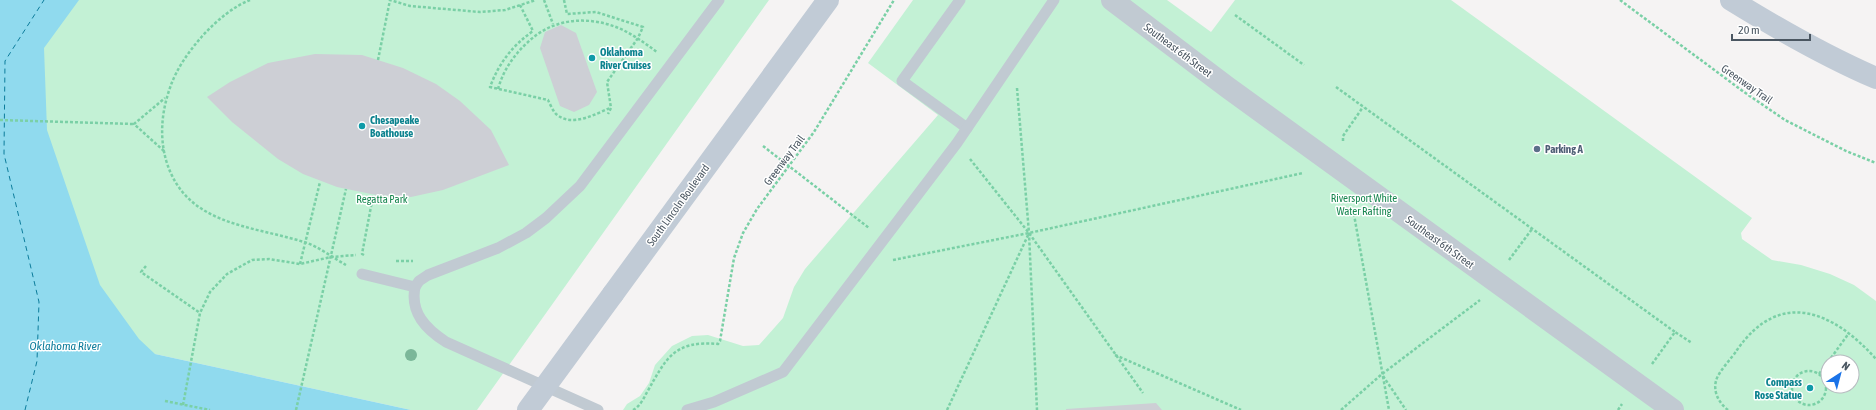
<svg xmlns="http://www.w3.org/2000/svg" width="1876" height="410" font-family="'Asap Condensed',sans-serif">
<style>
.green{fill:#c3f1d5;fill-rule:evenodd}
.water{fill:#90daee}
.lines{fill:none;stroke-linecap:round;stroke-linejoin:round}
.ferry{stroke:#0c7c9b;stroke-width:1;stroke-dasharray:5 4;stroke-linecap:butt}
.building{fill:#cdcfd5}
.path{stroke:#7ad0a6;stroke-width:2.5;stroke-dasharray:3 2;stroke-linecap:butt}
.service{stroke:#c1cad2;stroke-width:11}
.tertiary{stroke:#c1cad2;stroke-width:22}
.secondary{stroke:#c1cbd6;stroke-width:22}
.secondary-bridge{stroke:#c1cbd6;stroke-width:22}
.tree{fill:#7bb799}
.culture-dot{fill:#0f9aa8;stroke:#fff;stroke-width:1.5}
.service-dot{fill:#5c6f8a;stroke:#fff;stroke-width:1.5}
.labels{text-anchor:middle;stroke-width:3;stroke-linejoin:round;paint-order:stroke}
.street-label{font-size:11px;fill:#4a5661;stroke:#fff}
.culture-label{font-size:11px;font-weight:bold;fill:#0d838f;stroke:#fff;text-anchor:start}
.service-label{font-size:11px;font-weight:bold;fill:#4e5e75;stroke:#fff;text-anchor:start}
.park-label{font-size:11px;fill:#17864f;stroke:#fff}
.water-label{font-size:12px;font-style:italic;fill:#0c7c9b;stroke:#fff}
</style>
<rect width="100%" height="100%" fill="#f5f3f3"/>
<g class="green">
<polygon points="0,0 769,0 477,410 411,410 155,354 0,342"/>
<path d="M913,0H1167L1211,32L1235,0H1451L1752,218L1741,233L1742,239L1772,260L1801,265L1830,274L1854,285L1876,301V410H623L627,404L640,396L649,383L655,365L672,346L692,336L708,335L743,346L759,345L783,318L794,287L805,269L938,115L868,63ZM1828,362H1852V386H1828Z"/>
</g>
<polygon class="water" points="0,0 79,0 44,48 47,130 100,285 139,339 155,354 411,410 0,410"/>
<g class="lines">
<polyline class="ferry" points="25,410 37,361 39,302 4,154 5,61 44,0"/>
</g>
<g class="building">
<polygon points="561,25 576,33 597,92 589,105 574,112 560,106 540,48 545,32"/>
<polygon points="315,54 362,55 403,68 436,84 460,101 491,130 509,165 443,190 411,197 376,195 337,187 303,174 278,159 232,122 207,97 230,82 268,63"/>
<polygon points="1156,403 1162,410 1066,410 1066,409"/>
</g>
<g class="lines">
<g class="path">
<path d="M250,0C219,12 182,54 171,85C162,109 159,135 166,160C185,225 249,225 304,242C318,246 333,258 346,265"/>
<polyline points="544,0 553,24"/>
<polyline points="564,0 567,14 596,12 643,27 638,38 607,82 611,108 608,114"/>
<polyline points="1620,0 1744,92 1785,120 1846,151 1876,163"/>
<path d="M520,5L533,31C512,46 499,63 490,87L548,100C550,104 553,111 556,114C572,128 595,114 610,108"/>
<polyline points="1235,15 1304,65"/>
<polyline points="378,60 390,0 410,6 480,12 505,10 536,0"/>
<polyline points="1336,87 1675,332"/>
<polyline points="1017,88 1029,233 1037,410"/>
<path d="M498,89C503,71 513,56 527,43C553,17 591,15 623,30C635,36 646,44 657,52"/>
<polyline points="0,120 134,124"/>
<polyline points="1343,141 1343,136 1363,107"/>
<polyline points="763,146 869,228"/>
<polyline points="164,151 134,124 165,98"/>
<polyline points="970,159 1029,233 1143,393"/>
<polyline points="1353,209 1389,410"/>
<polyline points="364,255 362,254 373,196"/>
<polyline points="893,260 1029,233 1303,173"/>
<polyline points="1509,260 1532,229"/>
<polyline points="396,261 413,261"/>
<polyline points="300,264 320,182"/>
<polyline points="146,266 141,272 200,313"/>
<polyline points="1115,355 1241,410"/>
<polyline points="1828,362 1849,333"/>
<polyline points="1652,364 1675,332 1692,343"/>
<circle cx="1809" cy="388" r="17"/>
<polyline points="1819,374 1828,362"/>
<polyline points="1383,376 1406,410"/>
<polyline points="165,401 210,410"/>
<polyline points="183,405 200,313 210,292 227,274 252,260 269,259 300,264 331,257 356,255"/>
<polyline points="296,410 346,189"/>
<path d="M633,410C639,407 643,400 646,394C666,359 673,340 718,344L720,341L734,258L743,233L757,209L814,132L894,0"/>
<polyline points="947,410 1029,233"/>
<polyline points="1341,410 1382,374 1480,300"/>
<polyline points="1618,410 1622,404"/>
<path d="M1728,410C1719,403 1713,392 1716,381C1718,372 1732,358 1737,350C1780,288 1833,311 1876,359"/>
</g>
<g class="service">
<polyline points="960,0 902,81 967,128"/>
<path d="M362,274L415,287C410,313 426,329 446,342L598,410"/>
<polyline points="415,287 419,281 428,275 498,248 526,233 546,218 580,186 719,0"/>
<polyline points="687,410 714,402 783,372 957,143 1054,0"/>
</g>
<polyline class="tertiary" points="1112,0 1227,87 1673,410"/>
<g class="secondary">
<path d="M1731,0C1778,29 1825,56 1876,78"/>
<polyline points="613,294 828,0"/>
</g>
<polyline class="secondary-bridge" points="528,410 613,294"/>
</g>
<circle class="tree" cx="411" cy="355" r="6"/>
<g class="culture-dot">
<circle cx="592" cy="58" r="4"/>
<circle cx="362" cy="126" r="4"/>
<circle cx="1810" cy="388" r="4"/>
</g>
<circle class="service-dot" cx="1537" cy="149" r="4"/>
<g class="labels">
<g class="street-label">
<text transform="translate(1178 50) rotate(37)" y="4">Southeast 6th Street</text>
<text transform="translate(1747 84) rotate(35)" y="4">Greenway Trail</text>
<text transform="translate(784 160) rotate(-53)" y="4">Greenway Trail</text>
<text transform="translate(678 205) rotate(-54)" y="4">South Lincoln Boulevard</text>
<text transform="translate(1440 242) rotate(36)" y="4">Southeast 6th Street</text>
</g>
<g class="culture-label">
<text x="600" y="56">Oklahoma<tspan x="600" dy="13">River Cruises</tspan></text>
<text x="370" y="124">Chesapeake<tspan x="370" dy="13">Boathouse</tspan></text>
<text x="1802" y="386" text-anchor="end">Compass<tspan x="1802" dy="13">Rose Statue</tspan></text>
</g>
<g class="service-label">
<text x="1545" y="153">Parking A</text>
</g>
<g class="park-label">
<text x="1364" y="202">Riversport White<tspan x="1364" dy="13">Water Rafting</tspan></text>
<text x="382" y="203">Regatta Park</text>
</g>
<g class="water-label">
<text x="65" y="350">Oklahoma River</text>
</g>
</g>
<g transform="translate(1840 374) rotate(36)"><circle r="19" fill="#ffffff" stroke="#b7bbc0"/>
<path d="M0-3L7 15L0 10L-7 15Z" fill="#1a73e8"/>
<text y="-6" font-size="11" font-weight="bold" text-anchor="middle" fill="#4a5661">N</text>
</g>
<path d="M1732 34v6h78v-6" fill="none" stroke="#4a5661" stroke-width="2"/>
<text x="1738" y="34" font-size="12" fill="#4a5661" stroke="#ffffff" stroke-width="3" paint-order="stroke">20 m</text>
</svg>
